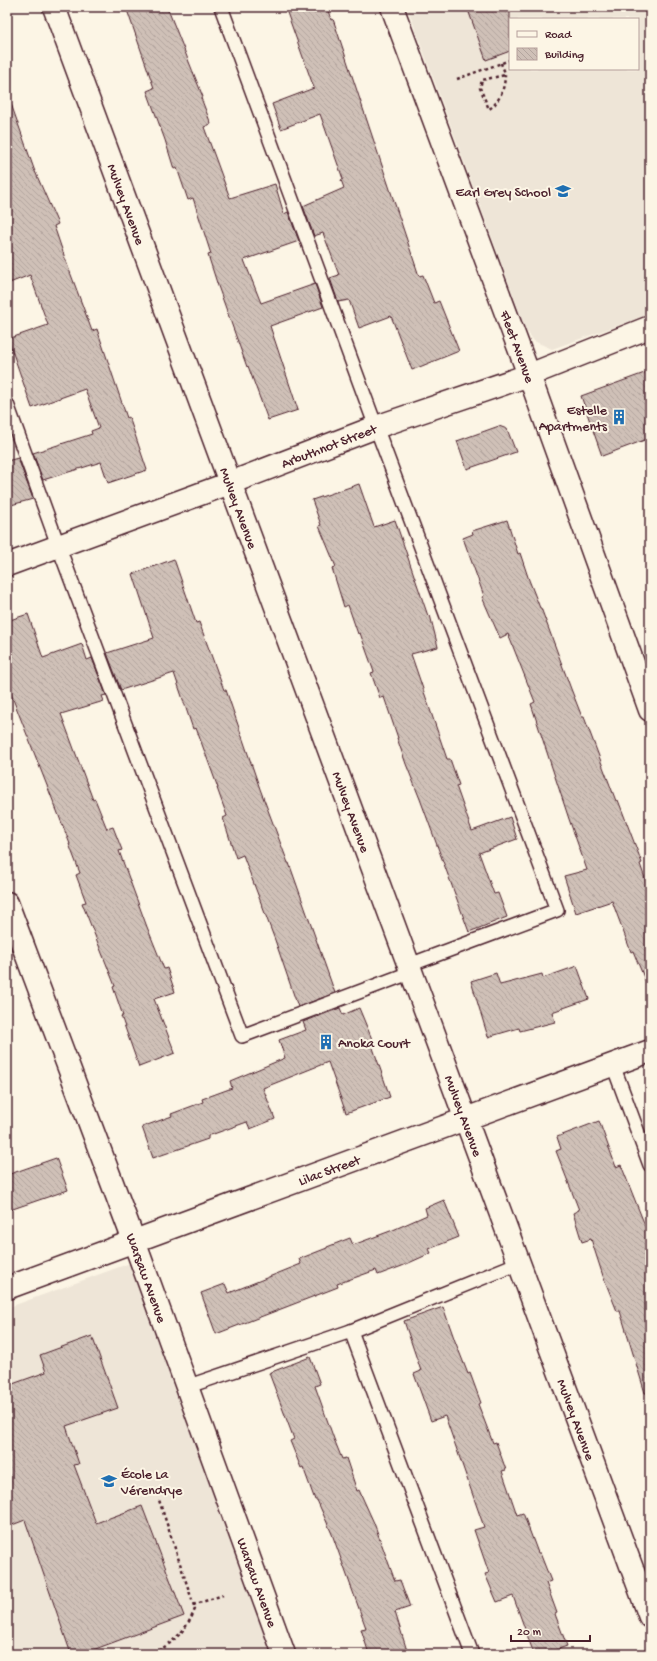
<svg xmlns="http://www.w3.org/2000/svg" width="657" height="1661" font-family="'Gochi Hand',sans-serif">
<style>
.built{fill:#eee5d7;fill-rule:evenodd}
.building{fill:url(#building-back-hatch);stroke:#4a1f2b}
.lines{fill:none;stroke-linecap:round;stroke-linejoin:round}
.lane-casing{stroke:#4a1f2b;stroke-width:16}
.street-casing{stroke:#4a1f2b;stroke-width:25}
.secondary-casing{stroke:#4a1f2b;stroke-width:25}
.path{stroke:#4a1f2b;stroke-width:2.5;stroke-dasharray:3 3;stroke-linecap:butt}
.lane{stroke:#fcf5e5;stroke-width:13}
.street{stroke:#fcf5e5;stroke-width:22}
.secondary{stroke:#fcf5e5;stroke-width:22}
.labels{text-anchor:middle;stroke-width:4;stroke-linejoin:round;paint-order:stroke}
.poi-label{font-size:14px;fill:#4a1f2b;stroke:#fcf5e5;text-anchor:end}
.street-label{font-size:14px;fill:#4a1f2b;stroke:#fcf5e5}
</style>
<defs>
<pattern id="building-back-hatch" width="6" height="6" patternUnits="userSpaceOnUse"><rect width="6" height="6" fill="#cfc0b7"/><path d="M-1 5l2 2M0 0l6 6M5-1l2 2" fill="none" stroke="#b3a59e"/></pattern>
</defs>
<rect width="100%" height="100%" fill="#fcf5e5"/>
<filter id="ink" filterUnits="userSpaceOnUse"><feTurbulence type="fractalNoise" baseFrequency=".025" numOctaves="2"/><feDisplacementMap in="SourceGraphic" scale="8" xChannelSelector="R" yChannelSelector="G"/><feConvolveMatrix kernelMatrix="1 2 1 2 8 2 1 2 1" color-interpolation-filters="sRGB"/></filter>
<g filter="url(#ink)">
<g class="built">
<path d="M407,7H650V314L552,349L534,341L526,330ZM510,19H638V69H510Z"/>
<polygon points="133,1262 274,1654 7,1654 7,1308"/>
</g>
<g class="building">
<polygon points="126,7 167,7 203,97 201,98 211,124 204,127 230,198 275,184 284,214 288,212 299,241 244,260 261,303 315,284 323,307 270,326 298,410 268,420 248,366 247,367 218,286 208,255 211,254 193,198 188,200 177,168 174,169 165,140 147,91 154,88"/>
<polygon points="285,7 327,7 331,20 333,19 419,276 423,275 434,303 439,301 459,351 412,370 391,316 359,328 349,300 338,302 330,278 339,275 323,233 314,236 303,206 344,188 341,180 343,179 320,114 281,129 272,104 314,88"/>
<polygon points="467,7 510,7 510,51 486,60"/>
<polygon points="7,101 10,101 34,169 58,224 54,226 67,264 92,331 97,329 127,418 129,417 147,470 108,483 101,462 43,480 33,453 92,434 91,431 99,428 85,389 32,408 8,339 48,325 30,275 7,284"/>
<polygon points="650,371 650,438 602,456 581,396"/>
<polygon points="499,426 507,429 516,452 467,469 457,441"/>
<polygon points="18,458 33,499 11,505 7,490 7,461"/>
<polygon points="359,484 374,527 395,520 428,616 430,615 438,647 411,654 447,759 450,759 459,785 456,786 472,831 510,817 517,839 479,853 494,894 498,893 507,917 469,932 420,799 406,764 397,738 398,738 384,697 380,698 371,673 374,672 360,633 358,634 348,605 344,607 332,568 336,567 319,526 321,525 312,500"/>
<polygon points="507,520 518,554 520,553 529,580 540,608 541,608 571,689 582,717 584,717 616,801 618,800 642,863 640,864 650,893 650,992 633,951 631,952 612,901 576,913 564,876 587,870 569,819 531,704 535,702 508,634 500,638 482,597 484,596 463,538 473,534 472,531"/>
<polygon points="174,559 196,623 199,622 224,690 226,690 260,789 288,863 289,863 335,993 298,1007 275,940 243,855 236,858 223,818 227,816 217,788 218,788 196,728 193,729 174,673 121,690 107,653 154,638 133,574"/>
<polygon points="28,614 43,658 82,644 87,660 92,658 106,695 102,696 104,701 61,714 93,800 95,799 107,829 113,827 122,850 119,851 147,927 164,969 167,968 175,992 154,999 175,1053 139,1067 121,1016 123,1016 113,987 115,986 82,903 86,902 76,875 80,873 69,844 70,844 7,684 7,621"/>
<polygon points="577,966 589,999 552,1012 555,1022 520,1031 519,1028 488,1037 471,981 496,973 500,985 542,974 543,978"/>
<polygon points="340,1008 343,1015 359,1008 374,1044 372,1045 390,1097 346,1113 328,1062 263,1088 275,1119 250,1129 247,1122 208,1136 208,1139 153,1158 142,1127 172,1116 171,1114 203,1102 202,1099 232,1088 230,1081 285,1058 279,1040 306,1030 303,1022"/>
<polygon points="599,1121 616,1167 621,1165 650,1238 650,1393 645,1393 620,1311 617,1311 603,1276 591,1239 582,1242 573,1213 579,1210 556,1151 561,1149 557,1137"/>
<polygon points="56,1158 68,1190 7,1211 7,1175"/>
<polygon points="444,1200 459,1237 429,1249 431,1253 402,1266 378,1275 376,1270 337,1284 338,1287 216,1334 201,1293 225,1284 229,1293 301,1264 299,1259 327,1248 327,1247 350,1238 353,1245 393,1230 427,1215 425,1208"/>
<polygon points="443,1307 455,1341 468,1374 470,1373 481,1403 478,1404 493,1443 496,1442 506,1470 502,1471 517,1515 523,1513 538,1553 540,1553 551,1581 546,1583 557,1613 555,1614 567,1646 545,1654 534,1654 513,1596 497,1602 485,1574 489,1573 474,1530 484,1527 457,1450 445,1416 431,1421 414,1374 421,1371 404,1321"/>
<polygon points="92,1336 118,1408 66,1426 79,1464 74,1465 96,1523 142,1506 184,1616 82,1654 71,1654 25,1520 7,1527 7,1386 46,1372 40,1355"/>
<polygon points="310,1357 320,1384 315,1386 334,1439 342,1459 346,1458 357,1491 359,1490 374,1523 395,1581 400,1580 410,1607 395,1612 408,1654 369,1654 361,1629 366,1628 332,1534 317,1500 315,1500 303,1467 301,1468 290,1441 294,1439 269,1373"/>
</g>
<g class="lines">
<defs>
<g id="lane">
<polyline points="221,7 376,427 557,910 409,965"/>
<polyline points="7,404 58,545 242,1036 412,972"/>
<polyline points="613,1065 650,1165"/>
<polyline points="351,1331 519,1263"/>
<polyline points="186,1387 351,1331 472,1654"/>
</g>
<g id="street">
<path id="s1" d="M54,7L650,1617"/>
<path id="s2" d="M392,7L529,375L650,710"/>
<path id="s3" d="M7,565L230,483L376,427L529,375L650,327"/>
<path id="s4" d="M7,903L134,1241L284,1654"/>
</g>
<g id="secondary">
<path id="s5" d="M7,1288L650,1051"/>
</g>
</defs>
<use href="#lane" class="lane-casing"/>
<use href="#street" class="street-casing"/>
<use href="#secondary" class="secondary-casing"/>
<g class="path">
<path d="M501,63C502,67 505,71 505,75C505,88 499,103 489,109L480,88L482,80L505,75"/>
<polyline points="457,79 510,60"/>
<polyline points="193,1605 223,1595"/>
<path d="M153,1654C173,1643 187,1630 195,1609L159,1500"/>
</g>
<use href="#lane" class="lane"/>
<use href="#street" class="street"/>
<use href="#secondary" class="secondary"/>
</g>
</g>
<defs>
<symbol id="school-bare" viewBox="-9 -9 18 18"><path d="M0-5L7-2L0 1L-7-2ZM-4 1L0 2.5L4 1V4Q0 6-4 4Z" fill="#1f6fb2" stroke="#fcf5e5" stroke-width="2.5" paint-order="stroke"/></symbol>
<symbol id="building-bare" viewBox="-9 -9 18 18"><path d="M-4-6H4V6H1V3H-1V6H-4ZM-2.5-4.3h1.7v1.8h-1.7ZM.8-4.3h1.7v1.8H.8ZM-2.5-1h1.7V.8h-1.7ZM.8-1h1.7V.8H.8Z" fill="#1f6fb2" stroke="#fcf5e5" stroke-width="2.5" paint-order="stroke"/></symbol>
</defs>
<g fill-rule="evenodd">
<use href="#school-bare" x="552" y="180" width="22" height="22"/>
<use href="#building-bare" x="608" y="406" width="22" height="22"/>
<use href="#building-bare" x="315" y="1031" width="22" height="22"/>
<use href="#school-bare" x="98" y="1470" width="22" height="22"/>
</g>
<g class="labels">
<g class="poi-label">
<text x="551" y="196">Earl Grey School</text>
<text x="607" y="414">Estelle<tspan x="607" dy="16">Apartments</tspan></text>
<text x="338" y="1047" text-anchor="start">Anoka Court</text>
<text x="121" y="1478" text-anchor="start">École La<tspan x="121" dy="16">Vérendrye</tspan></text>
</g>
<g class="street-label">
<text dy="5" stroke="none"><textPath href="#s1" startOffset="210">Mulvey Avenue</textPath></text>
<text dy="5" stroke="none"><textPath href="#s2" startOffset="362">Fleet Avenue</textPath></text>
<text dy="5" stroke="none"><textPath href="#s3" startOffset="343">Arbuthnot Street</textPath></text>
<text dy="5" stroke="none"><textPath href="#s1" startOffset="534">Mulvey Avenue</textPath></text>
<text dy="5" stroke="none"><textPath href="#s1" startOffset="858">Mulvey Avenue</textPath></text>
<text dy="5" stroke="none"><textPath href="#s1" startOffset="1182">Mulvey Avenue</textPath></text>
<text dy="5" stroke="none"><textPath href="#s5" startOffset="343">Lilac Street</textPath></text>
<text dy="5" stroke="none"><textPath href="#s4" startOffset="400">Warsaw Avenue</textPath></text>
<text dy="5" stroke="none"><textPath href="#s1" startOffset="1506">Mulvey Avenue</textPath></text>
<text dy="5" stroke="none"><textPath href="#s4" startOffset="724">Warsaw Avenue</textPath></text>
</g>
</g>
<rect width="657" height="1661" fill="none" stroke="#fcf5e5" stroke-width="24"/>
<rect x="12" y="12" width="633" height="1637" fill="none" stroke="#4a1f2b" stroke-width="1.5" filter="url(#ink)"/>
<rect x="509" y="18" width="130" height="52" fill="#fcf5e5" stroke="#b59f9b"/>
<rect x="517" y="31" width="20" height="6" fill="#fcf5e5" stroke="#b59f9b"/>
<text x="545" y="38" font-size="12" fill="#4a1f2b">Road</text>
<rect x="517" y="48" width="20" height="12" fill="url(#building-back-hatch)" stroke="#b59f9b"/>
<text x="545" y="58" font-size="12" fill="#4a1f2b">Building</text>
<path d="M511 1635v6h79v-6" fill="none" stroke="#4a1f2b" stroke-width="2"/>
<text x="517" y="1635" font-size="12" fill="#4a1f2b" stroke="#fcf5e5" stroke-width="3" paint-order="stroke">20 m</text>
</svg>
